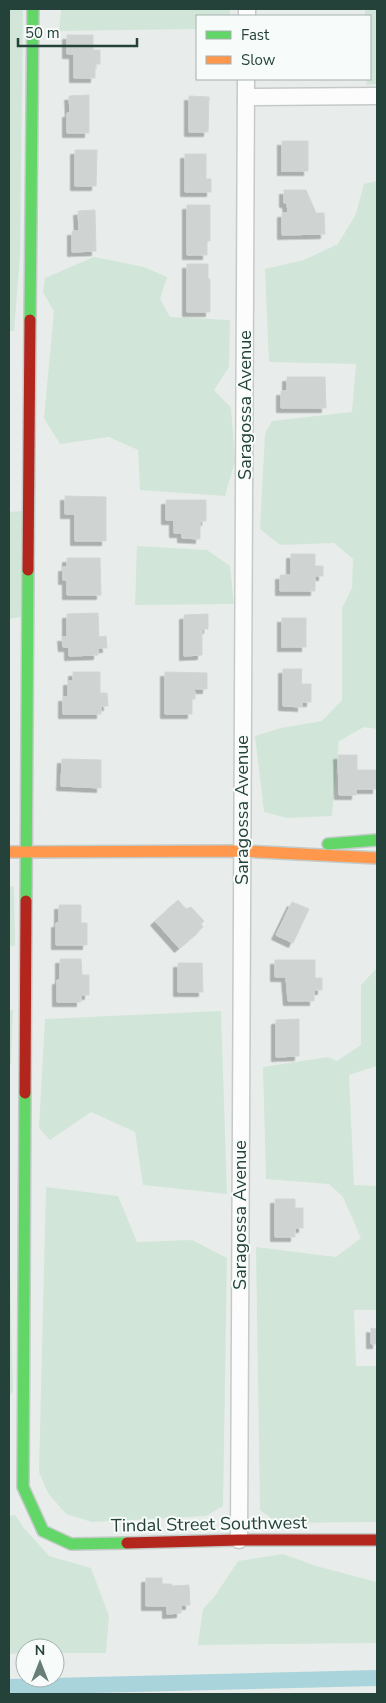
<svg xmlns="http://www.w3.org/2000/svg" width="386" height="1703" font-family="'Nunito Sans',sans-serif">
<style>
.green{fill:#d1e6d8}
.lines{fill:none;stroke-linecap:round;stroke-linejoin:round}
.canal{stroke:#a9d4db;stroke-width:16}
.building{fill:#cfd4d2;stroke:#d1d6d4;filter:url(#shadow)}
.street-casing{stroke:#c5cac8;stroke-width:19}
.fast-casing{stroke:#c3cbc8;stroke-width:14}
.slow-casing{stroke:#c3cbc8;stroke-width:14}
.jam-casing{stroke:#c3cbc8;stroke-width:14}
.street{stroke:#fcfcfc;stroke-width:16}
.fast{stroke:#63d668;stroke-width:11}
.slow{stroke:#ff974d;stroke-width:11}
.jam{stroke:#b3261e;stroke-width:11}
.labels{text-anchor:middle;stroke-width:4;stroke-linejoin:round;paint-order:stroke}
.street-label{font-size:18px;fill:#24423a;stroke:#f7fbf9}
</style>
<defs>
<filter id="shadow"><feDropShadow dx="-4.5" dy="4.5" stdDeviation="0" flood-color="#0004"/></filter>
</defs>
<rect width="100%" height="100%" fill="#e8edeb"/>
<g class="green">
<polygon points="9,9 23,9 20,255 14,331 9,331"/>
<polygon points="61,9 230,9 230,16 197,16 197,29 59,31"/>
<polygon points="365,9 377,9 377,84 367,85 366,79 370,79 370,16 365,16"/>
<polygon points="377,181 377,729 364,727 339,741 332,816 287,818 264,812 255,736 281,728 322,721 342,700 342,608 352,588 353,559 334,543 280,545 260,529 265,434 272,421 352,412 356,364 269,362 265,269 304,260 338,244 356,214 364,184"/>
<polygon points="94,257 144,267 167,277 160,299 170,317 230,320 229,367 214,390 231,408 235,461 225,496 140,490 138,450 109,437 60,444 44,418 54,311 43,292 45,278"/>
<polygon points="22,511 21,617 9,619 9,512"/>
<polygon points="137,546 207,550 230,566 234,604 135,605"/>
<polygon points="14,886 15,946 9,946 9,887"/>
<polygon points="377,968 377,1066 349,1075 354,1185 377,1186 377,1310 354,1310 356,1366 377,1366 377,1522 278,1523 260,1510 256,1247 336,1257 361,1238 343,1197 329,1184 266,1179 263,1067 328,1057 337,1061 361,1045 361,985"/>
<polygon points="9,1010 13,1010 11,1064 9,1065"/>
<polygon points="221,1011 227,1194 143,1185 135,1132 91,1112 50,1140 39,1128 45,1019"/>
<polygon points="46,1187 118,1196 137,1242 192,1240 227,1258 223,1506 206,1516 92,1522 66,1514 48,1493 39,1472"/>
<polygon points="9,1224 13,1391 9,1397"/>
<polygon points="15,1515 24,1528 49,1556 91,1568 109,1616 106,1653 55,1653 55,1648 25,1648 25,1653 9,1654 9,1516"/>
<polygon points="283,1554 316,1566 377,1582 377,1643 198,1645 203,1609 215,1596 238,1561"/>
</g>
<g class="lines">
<polyline class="canal" points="9,1687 377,1678"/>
</g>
<g class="building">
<polygon points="67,35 93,35 93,50 100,50 100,64 95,64 95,78 74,78 74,54 67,54"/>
<polygon points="89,95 89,133 67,133 67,113 70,113 69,96"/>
<polygon points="189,96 209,97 208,132 189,132"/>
<rect x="282" y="141" width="26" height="30"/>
<polygon points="75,150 97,150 96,186 75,186"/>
<polygon points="185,154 206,154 206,179 211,179 211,192 185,192"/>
<polygon points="284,190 306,190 316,213 324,213 325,234 282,235 282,213 288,213 287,203 284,203"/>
<polygon points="187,205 210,205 210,241 207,241 207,255 187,255"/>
<polygon points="95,210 96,251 72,252 72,231 79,231 78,211"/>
<polygon points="187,264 208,264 208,279 210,279 210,312 187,312"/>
<polygon points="287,377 325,377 326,408 281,408 281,391 287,391"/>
<polygon points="65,496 106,497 106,541 75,541 75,514 65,514"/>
<polygon points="166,500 206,500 206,521 200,521 200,539 182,538 182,533 174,533 174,520 166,520"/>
<polygon points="291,554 315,554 315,566 323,566 323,576 315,576 315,591 280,591 280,575 291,575"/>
<polygon points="67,558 100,558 101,595 67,595 67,580 63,580 63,567 67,567"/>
<polygon points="98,613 99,637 106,636 107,648 98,648 98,655 69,656 69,647 63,647 62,637 67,637 67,614"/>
<polygon points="208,614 208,629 202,629 202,655 184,656 184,615"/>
<rect x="282" y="618" width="24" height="29"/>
<polygon points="283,669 302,669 301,684 311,684 311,702 302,702 302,707 283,706"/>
<polygon points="73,672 100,672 100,693 107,693 108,706 101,706 101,714 63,714 63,697 68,697 68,681 73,681"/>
<polygon points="165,672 207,673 207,689 193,689 193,691 195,691 195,699 192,699 192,714 165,714"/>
<polygon points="338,755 357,755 357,770 377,770 377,789 356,789 356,795 339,795"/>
<polygon points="62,759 101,760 101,788 61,786"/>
<polygon points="178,900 186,909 191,907 204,921 201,924 203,927 179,948 155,921"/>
<polygon points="292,902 309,909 293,943 276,935"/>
<polygon points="59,905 81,905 81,923 87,923 87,945 56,945 56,923 59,923"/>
<polygon points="60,959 81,959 82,975 89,975 89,995 81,995 81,1002 57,1002 57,980 60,980"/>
<polygon points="275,960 315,960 315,978 322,978 322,990 314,990 314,1001 288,1001 286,977 275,977"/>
<polygon points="178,963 202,963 203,992 178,992"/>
<polygon points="299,1019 299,1056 276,1057 276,1020"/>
<polygon points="275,1199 295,1199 295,1208 303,1208 303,1228 295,1228 295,1237 275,1237"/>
<polygon points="371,1328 377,1329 377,1344 371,1344"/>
<polygon points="146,1578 162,1578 162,1584 171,1584 172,1586 189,1585 190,1605 181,1605 181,1613 167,1614 167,1606 146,1606"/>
</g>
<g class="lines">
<defs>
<g id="street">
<polyline points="247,16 247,9"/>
<polyline points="246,97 377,96"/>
<polyline points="239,1540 246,79"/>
</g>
<g id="fast">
<polyline points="30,320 33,9"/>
<polyline points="328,844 377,840"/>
<polyline points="26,901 28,570"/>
<polyline points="25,1093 23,1487 43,1531 71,1544 127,1543"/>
</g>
<polyline id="slow" points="9,852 242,851 377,858"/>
<g id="jam">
<polyline points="28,570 30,320"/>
<polyline points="25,1093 26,901"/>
<polyline points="127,1543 239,1540 377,1540"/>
</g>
</defs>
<use href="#street" class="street-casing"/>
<use href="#fast" class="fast-casing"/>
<use href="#slow" class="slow-casing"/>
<use href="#jam" class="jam-casing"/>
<use href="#street" class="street"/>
<use href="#fast" class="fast"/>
<use href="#slow" class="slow"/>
<use href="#jam" class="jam"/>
</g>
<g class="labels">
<g class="street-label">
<text transform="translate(245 405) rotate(-90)" y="6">Saragossa Avenue</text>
<text transform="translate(242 810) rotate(-90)" y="6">Saragossa Avenue</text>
<text transform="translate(240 1215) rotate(-90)" y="6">Saragossa Avenue</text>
<text transform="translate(209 1524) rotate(-1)" y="6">Tindal Street Southwest</text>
</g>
</g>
<rect width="386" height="1703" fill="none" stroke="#24423a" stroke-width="20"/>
<rect x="196" y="15" width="175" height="65" fill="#f7fbf9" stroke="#a3b1ad"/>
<rect x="206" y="31" width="25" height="8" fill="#63d668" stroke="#a3b1ad"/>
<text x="241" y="40" font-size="15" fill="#24423a">Fast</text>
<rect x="206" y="56" width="25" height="8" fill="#ff974d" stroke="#a3b1ad"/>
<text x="241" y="65" font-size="15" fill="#24423a">Slow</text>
<g transform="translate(40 1663)"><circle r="24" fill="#f7fbf9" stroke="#a3b1ad"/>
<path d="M0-4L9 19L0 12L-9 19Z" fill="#697e78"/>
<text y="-8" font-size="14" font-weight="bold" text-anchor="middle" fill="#24423a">N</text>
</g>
<path d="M18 38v8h119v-8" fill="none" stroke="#24423a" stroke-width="2.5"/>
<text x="25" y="38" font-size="15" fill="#24423a" stroke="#f7fbf9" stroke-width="4" paint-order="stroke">50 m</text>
</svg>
